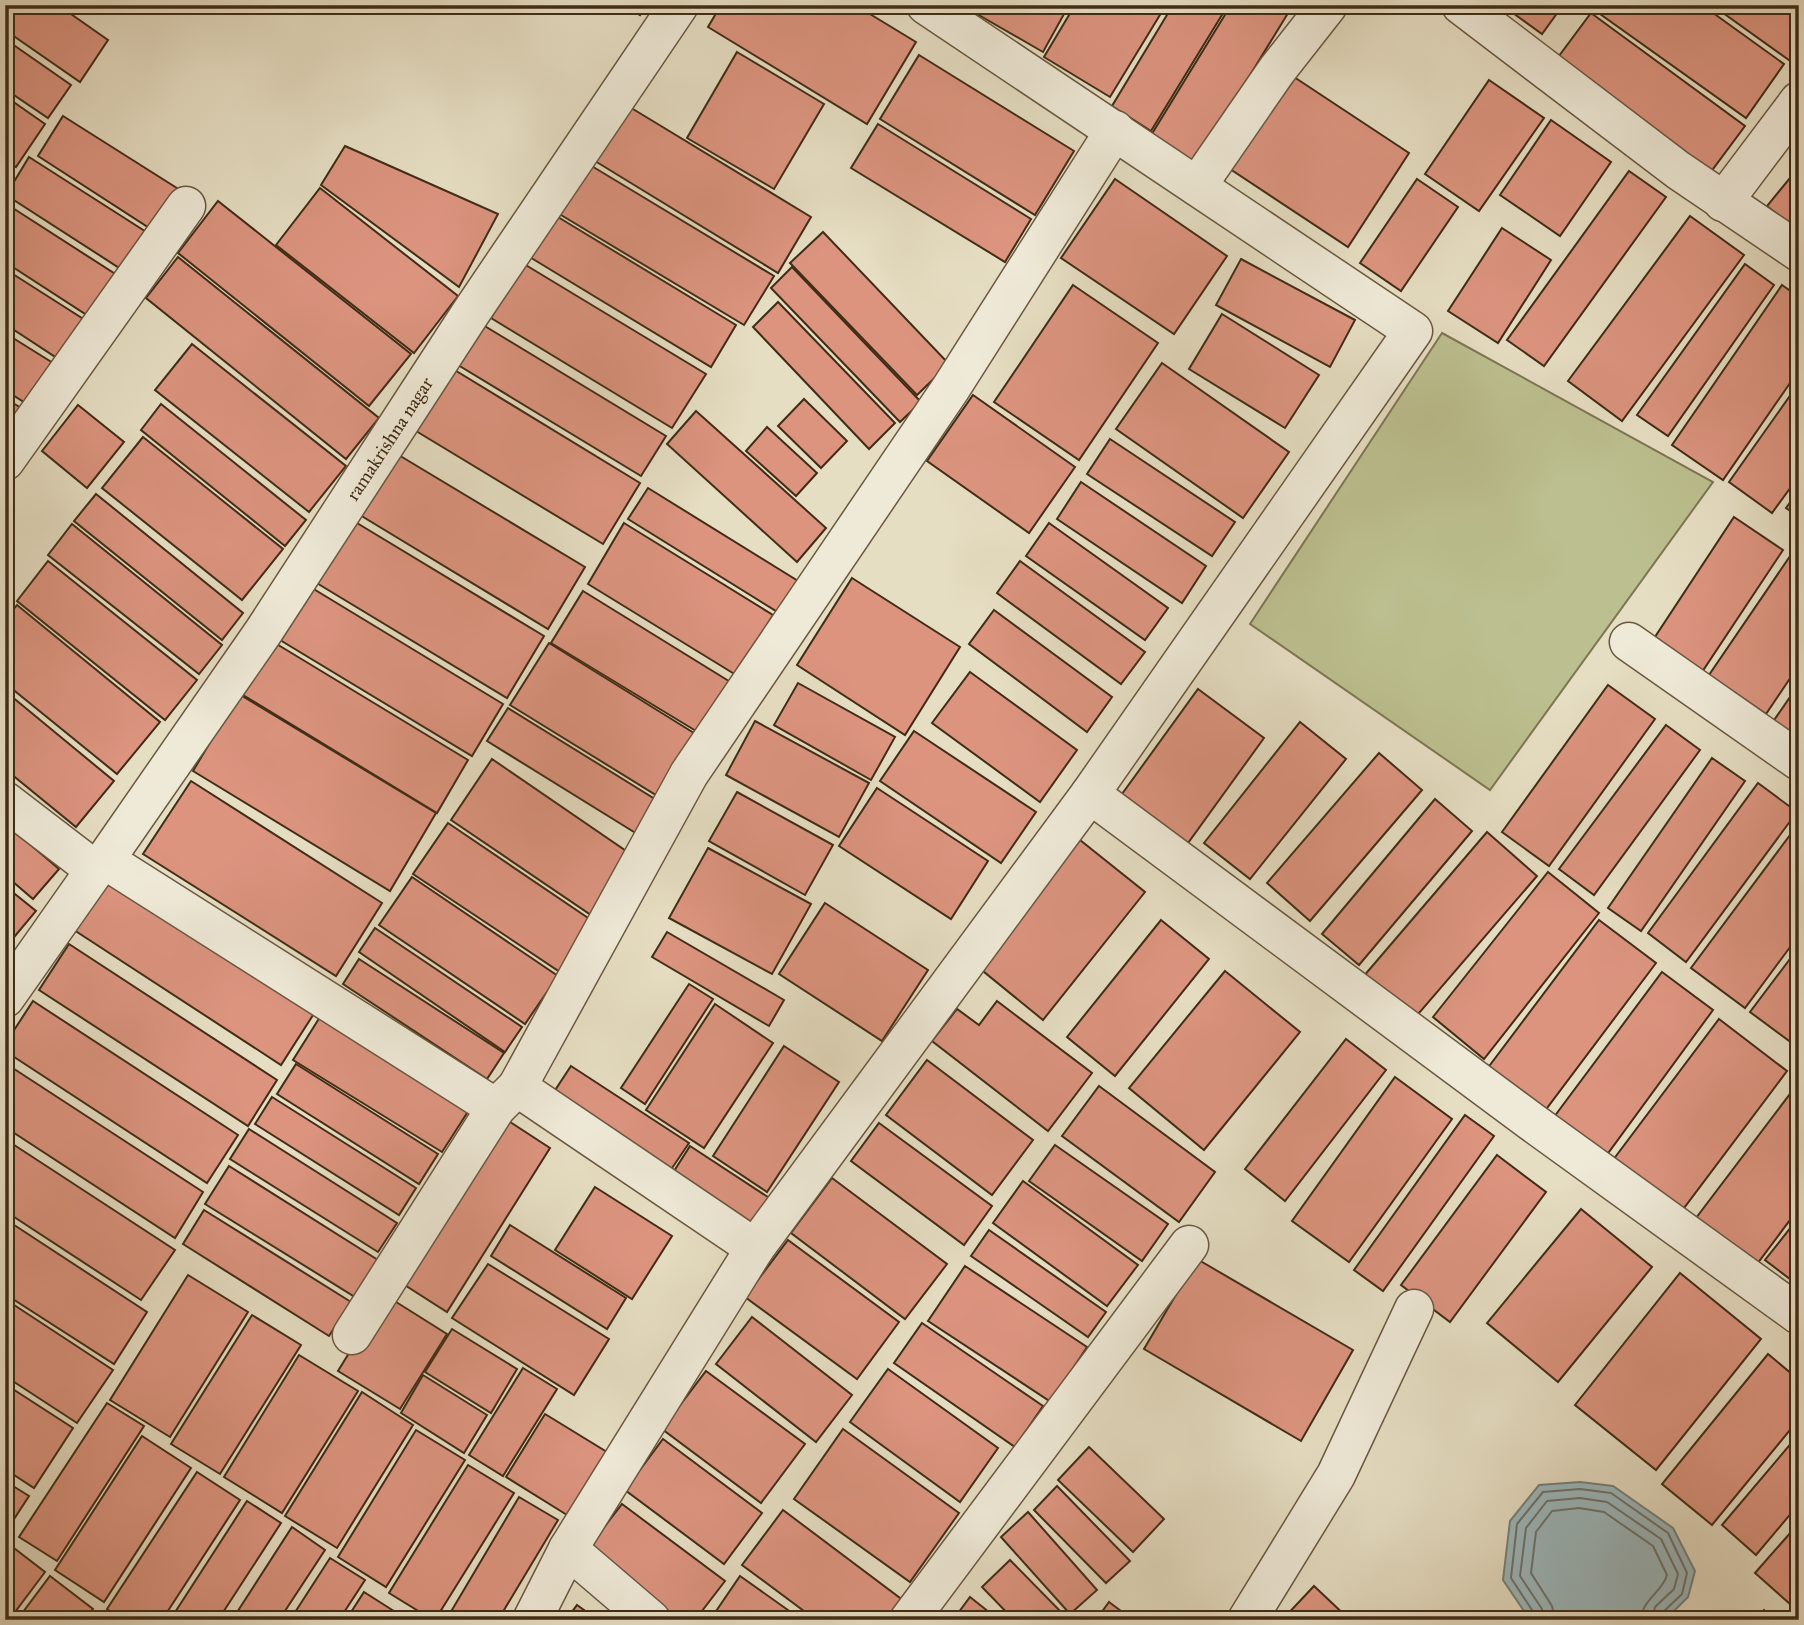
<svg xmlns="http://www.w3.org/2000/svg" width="1804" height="1625" font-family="'IM FELL Great Primer',serif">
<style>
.green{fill:#bcbf8f;stroke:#7e7652;stroke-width:2}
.water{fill:#9cb9bf;stroke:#78817b;stroke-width:2}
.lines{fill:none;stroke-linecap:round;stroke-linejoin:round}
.shore{stroke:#6e726a;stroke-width:2}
.building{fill:#dc947f;stroke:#412c16;stroke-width:2}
.minor-casing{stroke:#6a5841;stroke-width:41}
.minor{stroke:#efead8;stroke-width:38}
.labels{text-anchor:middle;stroke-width:5;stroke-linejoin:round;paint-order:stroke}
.street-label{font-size:19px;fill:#412c16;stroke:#efead8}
</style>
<rect width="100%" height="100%" fill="#e6dec3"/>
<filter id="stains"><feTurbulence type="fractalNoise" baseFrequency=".00286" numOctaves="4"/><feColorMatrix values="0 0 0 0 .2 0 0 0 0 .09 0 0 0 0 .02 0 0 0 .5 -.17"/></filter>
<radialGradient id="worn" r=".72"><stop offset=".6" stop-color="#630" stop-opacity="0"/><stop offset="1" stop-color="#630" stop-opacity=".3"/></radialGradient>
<polygon class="green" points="1442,333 1713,482 1490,790 1250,624"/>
<polygon class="water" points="1580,1482 1613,1486 1673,1528 1695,1571 1688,1597 1665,1620 1530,1620 1503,1580 1510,1521 1539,1485"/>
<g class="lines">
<g class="shore">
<polyline points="1535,1620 1534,1613 1511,1578 1517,1524 1543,1492 1580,1489 1611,1493 1668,1533 1687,1573 1682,1594 1662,1613 1661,1620"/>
<polyline points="1544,1620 1542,1609 1520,1576 1526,1528 1547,1501 1580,1498 1607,1502 1661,1539 1678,1574 1674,1589 1655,1607 1652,1620"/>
<path d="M1555,1620L1552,1606L1531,1573L1536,1532L1552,1511L1579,1508L1604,1512L1653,1546L1667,1575C1662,1593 1642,1599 1641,1620"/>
</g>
</g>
<g class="building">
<polygon points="5,5 58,5 108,40 80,82 5,30"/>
<polygon points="624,5 646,5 640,15"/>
<polygon points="721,5 855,5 916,42 867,124 708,27"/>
<polygon points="973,5 1069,5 1043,52 970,10"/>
<polygon points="1075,5 1166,5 1110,97 1044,57"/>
<polygon points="1173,5 1228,5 1151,131 1112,106"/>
<polygon points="1231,5 1293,5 1195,165 1150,137"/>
<polygon points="1502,5 1563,5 1542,34"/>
<polygon points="1596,5 1702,5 1784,64 1746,118 1593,9"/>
<polygon points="1712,5 1799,5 1799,56 1793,63"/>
<polygon points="1591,13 1745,126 1707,177 1553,64"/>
<polygon points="5,39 71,85 48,118 5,89"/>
<polygon points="737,52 824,104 774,189 687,138"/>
<polygon points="919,55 1074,151 1035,215 880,119"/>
<polygon points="1291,75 1409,153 1348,247 1230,169"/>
<polygon points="1489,80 1544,118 1479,211 1425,174"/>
<polygon points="5,96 45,124 16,167 5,159"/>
<polygon points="628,106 811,217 778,273 595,161"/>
<polygon points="63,116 180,190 154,231 38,156"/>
<polygon points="1551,120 1611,162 1560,236 1500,195"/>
<polygon points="878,124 1031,219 1005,262 851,168"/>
<polygon points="345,146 498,214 459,287 321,185"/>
<polygon points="29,157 151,235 127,273 6,195"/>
<polygon points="585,162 774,276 744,325 556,212"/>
<polygon points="1799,167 1799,233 1767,206"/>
<polygon points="1629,171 1666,197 1544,366 1507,340"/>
<polygon points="1115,179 1227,256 1174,334 1061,258"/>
<polygon points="1417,179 1458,207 1401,291 1360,263"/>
<polygon points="320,188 458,296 414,353 276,245"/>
<polygon points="218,201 411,354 369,406 178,253"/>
<polygon points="5,203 120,277 93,319 5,262"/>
<polygon points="553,214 736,325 711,367 528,256"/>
<polygon points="1690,216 1744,255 1622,421 1568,381"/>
<polygon points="1502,228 1551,260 1498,343 1448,311"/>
<polygon points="823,232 949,364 917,395 790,263"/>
<polygon points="178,257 379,418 346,459 146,298"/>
<polygon points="1241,259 1355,320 1330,367 1216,305"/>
<polygon points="524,264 706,374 672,428 491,318"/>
<polygon points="1745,264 1774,285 1668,436 1637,415"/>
<polygon points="792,267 921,402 900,422 771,288"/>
<polygon points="5,269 85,320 60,360 5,324"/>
<polygon points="1073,285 1158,343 1079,460 994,402"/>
<polygon points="1782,285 1799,297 1799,370 1723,480 1672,445"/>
<polygon points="778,302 895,423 869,449 753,327"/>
<polygon points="1222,314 1319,375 1285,428 1189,369"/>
<polygon points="483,325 666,436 641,476 458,365"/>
<polygon points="5,333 53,363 27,404 5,390"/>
<polygon points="192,344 346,466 309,512 155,390"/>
<polygon points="1162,363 1289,452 1243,518 1116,429"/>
<polygon points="453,369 640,483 603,544 416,431"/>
<polygon points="1799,383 1799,476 1772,513 1729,482"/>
<polygon points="973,395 1075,467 1029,533 927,461"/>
<polygon points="5,398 21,408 5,432"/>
<polygon points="804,399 847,441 821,468 778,426"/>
<polygon points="161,404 306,520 285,546 141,430"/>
<polygon points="78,405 124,442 87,488 42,451"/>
<polygon points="696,411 826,528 797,562 667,444"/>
<polygon points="767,427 817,473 796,496 746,451"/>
<polygon points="143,437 283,549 242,600 102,488"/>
<polygon points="1110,439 1235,522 1212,556 1087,474"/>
<polygon points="392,451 585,567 548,629 355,512"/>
<polygon points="1081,482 1206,566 1182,603 1057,519"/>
<polygon points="648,488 803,584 784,616 628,519"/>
<polygon points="1799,490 1799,517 1786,508"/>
<polygon points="96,494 243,613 222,640 74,521"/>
<polygon points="1734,517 1783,550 1698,678 1649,646"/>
<polygon points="352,520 544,636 507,698 315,582"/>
<polygon points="624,523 773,615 736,675 588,584"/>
<polygon points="1049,523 1168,608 1145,640 1026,556"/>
<polygon points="72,524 222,645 199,674 48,555"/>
<polygon points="1799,543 1799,665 1766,714 1709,675"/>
<polygon points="48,561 197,680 165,720 17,601"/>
<polygon points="1020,561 1145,652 1121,684 997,593"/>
<polygon points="852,578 960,647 905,735 797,665"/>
<polygon points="312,588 503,704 472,756 280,640"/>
<polygon points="583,591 732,683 701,734 551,643"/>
<polygon points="17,605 160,722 117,774 5,683 5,620"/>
<polygon points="994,610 1112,697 1087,732 969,644"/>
<polygon points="275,643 468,760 437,813 243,695"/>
<polygon points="549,643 702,738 664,800 510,705"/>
<polygon points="970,672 1077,750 1040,802 932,723"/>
<polygon points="798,683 895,737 871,780 774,725"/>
<polygon points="1799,684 1799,746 1770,726"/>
<polygon points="1608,685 1655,719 1549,866 1502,832"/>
<polygon points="1198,689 1264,738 1188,843 1122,794"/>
<polygon points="5,691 114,781 76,827 5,769"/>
<polygon points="239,694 436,813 390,891 193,771"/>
<polygon points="508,708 663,804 642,837 487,741"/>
<polygon points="755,721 869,783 839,837 726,775"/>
<polygon points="1300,722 1346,759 1250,879 1204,843"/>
<polygon points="1666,725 1700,750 1594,895 1559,869"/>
<polygon points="914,731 1036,812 1001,863 880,781"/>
<polygon points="1379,753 1422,790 1310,921 1267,883"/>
<polygon points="1712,758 1745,781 1641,931 1608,908"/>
<polygon points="492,759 632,855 591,915 451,820"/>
<polygon points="191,781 382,903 336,976 143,854"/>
<polygon points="1758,783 1797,812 1686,962 1648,933"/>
<polygon points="877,788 988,861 951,919 839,846"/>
<polygon points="737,792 833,845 805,895 709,841"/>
<polygon points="1435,799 1472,831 1359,965 1322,934"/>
<polygon points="5,823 59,869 33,899 5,875"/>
<polygon points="448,823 594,922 560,972 413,874"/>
<polygon points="1799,823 1799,935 1745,1008 1691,968"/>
<polygon points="1487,832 1537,876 1413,1020 1363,977"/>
<polygon points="1080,840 1145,892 1043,1020 978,967"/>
<polygon points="708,848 811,904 772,974 669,918"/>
<polygon points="1548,872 1599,913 1484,1059 1433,1017"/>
<polygon points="108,877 315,1012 281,1065 74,930"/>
<polygon points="412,877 558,976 525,1024 379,925"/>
<polygon points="5,886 36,911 5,948"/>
<polygon points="825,903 928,970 882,1041 779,974"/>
<polygon points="1161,920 1209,959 1115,1076 1067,1037"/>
<polygon points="1599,920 1656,963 1544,1112 1487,1069"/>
<polygon points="375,928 522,1027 505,1052 359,952"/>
<polygon points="667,932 784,1000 769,1026 652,957"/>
<polygon points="69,944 277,1080 248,1126 39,990"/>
<polygon points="1799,947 1799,1034 1792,1043 1750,1012"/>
<polygon points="359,959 504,1053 487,1079 343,984"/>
<polygon points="1225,971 1300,1032 1204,1150 1129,1088"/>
<polygon points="1662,972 1713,1010 1606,1156 1554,1117"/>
<polygon points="689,984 713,999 645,1104 621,1088"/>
<polygon points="33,1001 238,1135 207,1183 5,1051 5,1044"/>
<polygon points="997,1001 1092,1073 1048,1131 932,1041 957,1009 979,1025"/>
<polygon points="715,1004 773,1043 704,1148 646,1110"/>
<polygon points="320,1017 469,1110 442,1152 293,1060"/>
<polygon points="1719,1019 1787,1071 1681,1212 1613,1160"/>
<polygon points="1346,1039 1386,1070 1285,1201 1245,1169"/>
<polygon points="784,1046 839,1082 767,1192 713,1156"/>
<polygon points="927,1060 1033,1140 992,1195 886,1115"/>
<polygon points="5,1063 203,1192 175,1238 5,1127"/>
<polygon points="296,1064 438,1154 419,1184 277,1094"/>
<polygon points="571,1066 689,1143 666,1177 548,1101"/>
<polygon points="1395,1077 1452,1119 1349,1262 1292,1221"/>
<polygon points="1799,1082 1799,1208 1757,1264 1696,1218"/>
<polygon points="1099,1086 1215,1172 1179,1222 1062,1136"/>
<polygon points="272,1097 416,1188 399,1215 255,1124"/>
<polygon points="1465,1115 1494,1136 1383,1291 1354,1270"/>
<polygon points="504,1118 550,1148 447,1312 400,1282"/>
<polygon points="879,1123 992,1206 964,1245 851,1161"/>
<polygon points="249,1129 397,1223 378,1252 230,1159"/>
<polygon points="5,1139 175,1250 141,1300 5,1211"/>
<polygon points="1055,1145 1168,1224 1142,1261 1029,1181"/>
<polygon points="690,1146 774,1201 753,1233 669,1179"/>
<polygon points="1497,1155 1546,1192 1450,1322 1401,1285"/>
<polygon points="229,1166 378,1260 355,1297 205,1204"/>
<polygon points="832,1178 947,1264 905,1319 791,1233"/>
<polygon points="1023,1181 1138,1265 1107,1306 993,1223"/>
<polygon points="595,1187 672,1236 632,1299 555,1250"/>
<polygon points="1581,1209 1652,1267 1558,1382 1487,1323"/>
<polygon points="204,1210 351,1302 329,1336 183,1244"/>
<polygon points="1799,1217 1799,1286 1765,1260"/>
<polygon points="5,1219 147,1312 114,1364 5,1294"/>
<polygon points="510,1225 626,1298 607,1329 491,1256"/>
<polygon points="989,1230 1106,1312 1088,1337 971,1256"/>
<polygon points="788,1240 899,1322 857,1379 745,1297"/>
<polygon points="1197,1259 1353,1350 1301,1441 1144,1349"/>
<polygon points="488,1264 609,1339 574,1395 452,1318"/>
<polygon points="965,1266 1087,1347 1051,1402 928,1321"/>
<polygon points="1680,1273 1761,1339 1656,1470 1575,1405"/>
<polygon points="188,1275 248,1312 170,1437 110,1400"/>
<polygon points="385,1295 447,1334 400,1409 338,1371"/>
<polygon points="5,1299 113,1370 77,1423 5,1376"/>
<polygon points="252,1315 301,1345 220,1474 171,1444"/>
<polygon points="752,1317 852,1395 816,1442 716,1364"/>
<polygon points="922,1323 1043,1406 1015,1447 894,1363"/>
<polygon points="452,1329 517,1369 491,1413 425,1372"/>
<polygon points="1768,1354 1799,1380 1799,1419 1712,1525 1662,1484"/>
<polygon points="299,1355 358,1391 282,1513 224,1477"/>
<polygon points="523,1368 557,1389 503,1476 469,1455"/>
<polygon points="888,1369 998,1448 960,1502 850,1422"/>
<polygon points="706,1371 805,1444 761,1503 662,1429"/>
<polygon points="423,1375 487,1415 464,1453 401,1413"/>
<polygon points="5,1384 73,1428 34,1488 5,1469"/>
<polygon points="362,1392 413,1425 337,1548 285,1516"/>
<polygon points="107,1403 144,1426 57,1561 19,1537"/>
<polygon points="545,1414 607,1452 567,1515 506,1477"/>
<polygon points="843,1429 959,1513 910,1582 794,1499"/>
<polygon points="416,1430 465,1460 386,1587 338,1557"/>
<polygon points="1799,1434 1799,1504 1756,1555 1722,1525"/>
<polygon points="142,1436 191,1468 104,1602 55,1570"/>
<polygon points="663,1439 762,1513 724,1564 625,1490"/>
<polygon points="1089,1447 1164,1519 1133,1552 1058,1480"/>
<polygon points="468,1465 514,1493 435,1620 433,1620 389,1593"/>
<polygon points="197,1472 240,1500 162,1620 123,1620 107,1609"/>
<polygon points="5,1481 29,1496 5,1533"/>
<polygon points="1057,1486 1130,1561 1106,1583 1034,1510"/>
<polygon points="519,1497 558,1520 498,1620 446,1620"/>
<polygon points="247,1501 281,1523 218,1620 170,1620"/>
<polygon points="622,1504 725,1581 695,1620 674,1620 585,1552"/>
<polygon points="783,1510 904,1601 890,1620 816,1620 742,1565"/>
<polygon points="1028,1512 1097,1590 1070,1614 1001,1537"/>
<polygon points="1799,1523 1799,1612 1755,1573"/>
<polygon points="292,1527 325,1550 279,1620 232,1620"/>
<polygon points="10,1545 45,1572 9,1620 5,1620 5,1551"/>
<polygon points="330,1558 365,1580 339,1620 290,1620"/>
<polygon points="1010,1560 1065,1616 1061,1620 1014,1620 982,1587"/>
<polygon points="50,1576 93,1609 84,1620 17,1620"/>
<polygon points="740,1576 802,1620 710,1620"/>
<polygon points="1314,1586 1350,1620 1282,1620"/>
<polygon points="364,1592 397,1613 393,1620 346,1620"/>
<polygon points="970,1597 999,1620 953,1620"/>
<polygon points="1109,1602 1133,1620 1096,1620"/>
<polygon points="577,1605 598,1620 566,1620"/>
<polygon points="1764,1610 1775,1620 1756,1620"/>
</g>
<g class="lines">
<defs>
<g id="minor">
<polyline points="926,5 1413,331 1090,794 1532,1122 1799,1315"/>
<polyline points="1461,5 1678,170 1799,252"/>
<polyline points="1197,186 1277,70 1328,5"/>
<polyline points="1723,202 1799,101"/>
<polyline points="5,461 186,206"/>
<polyline points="1629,642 1799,761"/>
<polyline points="5,801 95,870"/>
<polyline points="105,860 496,1108"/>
<path id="s1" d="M5,998L95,870L105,860L264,631L470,314L679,5"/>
<polyline points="517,1087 755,1248"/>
<polyline points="352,1335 496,1108 517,1087 689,774 951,388 1115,130"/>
<polyline points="568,1549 651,1620"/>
<polyline points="532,1620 568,1549 755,1248 1090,794"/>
<polyline points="909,1620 1189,1245"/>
<polyline points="1247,1620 1336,1475 1414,1309"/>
</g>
</defs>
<use href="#minor" class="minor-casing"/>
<use href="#minor" class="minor"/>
</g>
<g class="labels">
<g class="street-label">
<text dy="7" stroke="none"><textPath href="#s1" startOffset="679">ramakrishna nagar</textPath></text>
</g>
</g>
<rect width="1804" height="1625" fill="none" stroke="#e6dec3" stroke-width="28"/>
<rect x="7" y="7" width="1790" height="1611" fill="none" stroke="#412c16" stroke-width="3.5"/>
<rect x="14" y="14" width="1776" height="1597" fill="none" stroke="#412c16" stroke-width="2"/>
<rect width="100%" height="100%" filter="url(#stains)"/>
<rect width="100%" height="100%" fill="url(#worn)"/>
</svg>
